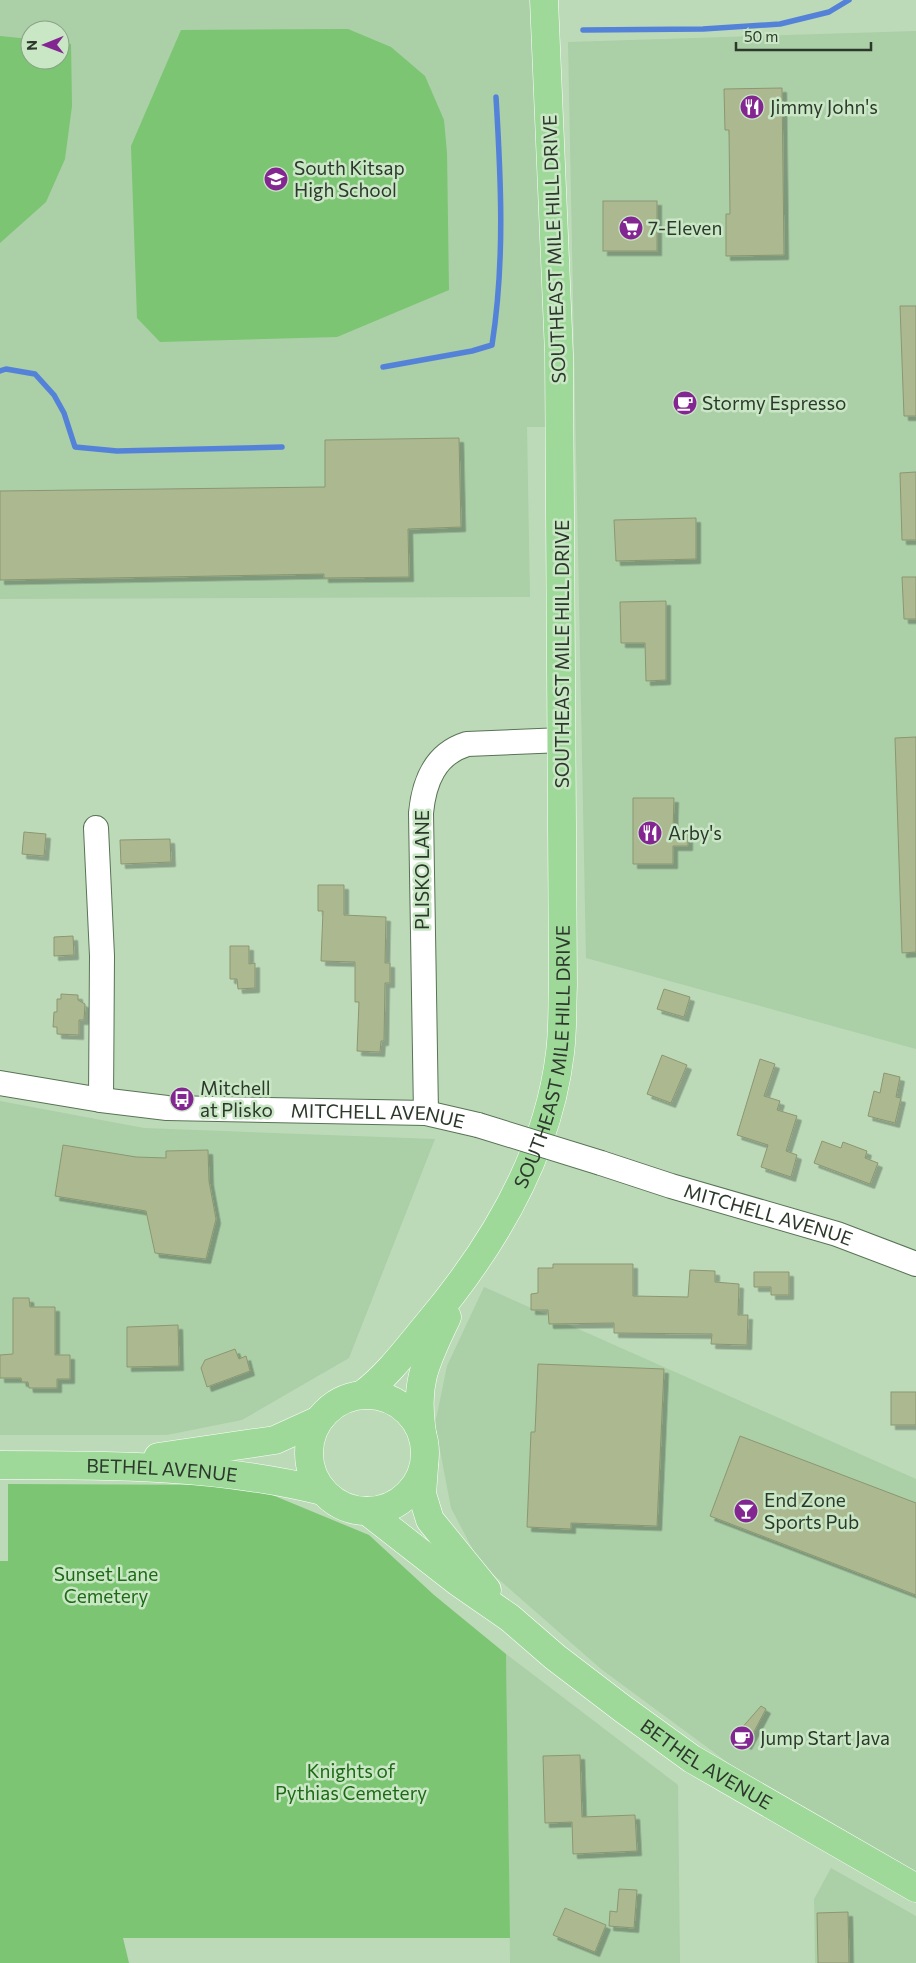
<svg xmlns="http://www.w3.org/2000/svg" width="916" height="1963" font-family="Commissioner,sans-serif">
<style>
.built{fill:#abcfa7;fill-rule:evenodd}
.green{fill:#7bc573}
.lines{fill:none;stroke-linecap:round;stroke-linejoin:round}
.stream{stroke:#5482d9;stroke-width:5.5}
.building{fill:#abb890;stroke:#8b9770;filter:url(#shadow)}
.minor-casing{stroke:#587355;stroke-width:26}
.major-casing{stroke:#fff;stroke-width:29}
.minor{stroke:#fff;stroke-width:24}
.major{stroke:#9fd99a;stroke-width:28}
.minor-bridge-casing{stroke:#587355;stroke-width:26;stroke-linecap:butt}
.minor-bridge{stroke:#fff;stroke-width:24}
.labels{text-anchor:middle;stroke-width:5;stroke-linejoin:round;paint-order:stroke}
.poi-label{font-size:19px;fill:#2c382b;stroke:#c9e7c5;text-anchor:start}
.street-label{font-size:19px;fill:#2c382b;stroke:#c9e7c5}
.park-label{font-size:19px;fill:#1d6916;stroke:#c9e7c5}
</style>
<defs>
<filter id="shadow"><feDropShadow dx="4.5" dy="4.5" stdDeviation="0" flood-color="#0004"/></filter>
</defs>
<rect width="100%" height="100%" fill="#bcdab8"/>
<g class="built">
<path d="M0,0H544L560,427H527L530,597L0,599ZM30,30H60V60H30Z"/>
<polygon points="916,31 916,1049 586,958 568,42"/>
<polygon points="0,1101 144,1128 435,1139 349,1358 242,1420 167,1435 0,1435"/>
<polygon points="484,1287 916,1479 916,1872 746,1776 601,1669 480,1563 451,1508 435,1424 447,1366"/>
<polygon points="506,1654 678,1785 680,1963 510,1963"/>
<polygon points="831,1868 916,1916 916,1963 815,1963 814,1899"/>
</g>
<g class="green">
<polygon points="348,29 391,47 425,76 444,120 447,153 449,290 337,337 160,342 137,318 131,146 181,30"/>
<polygon points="0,36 30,39 30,60 60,60 60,43 71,44 72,106 65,159 46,202 0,243"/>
<polygon points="8,1484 226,1485 265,1492 369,1535 434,1595 506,1654 510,1938 123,1938 129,1963 0,1963 0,1561 8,1561"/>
</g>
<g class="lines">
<g class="stream">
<polyline points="583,30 703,29 780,24 829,12 849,0"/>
<path d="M383,367L472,351L492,345C505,262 501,180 496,97"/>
<polyline points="0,371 6,369 35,374 54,395 64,413 75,447 117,451 282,447"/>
</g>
</g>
<g class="building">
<polygon points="782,88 784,255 726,256 726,214 730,214 729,130 725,130 724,89"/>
<rect x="603" y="201" width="54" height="50"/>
<polygon points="900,306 916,306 916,416 904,416"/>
<polygon points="459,438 461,527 408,529 409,577 324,578 324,574 0,580 0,491 325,487 325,440"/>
<polygon points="916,472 916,540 902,540 900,473"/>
<polygon points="696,518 696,559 616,561 614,520"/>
<polygon points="902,577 916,577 916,619 904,619"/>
<polygon points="666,601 666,680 646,681 645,643 621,643 620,602"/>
<polygon points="916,737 916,952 902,953 895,738"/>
<polygon points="633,798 674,798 673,830 688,830 688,846 673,846 673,864 633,864"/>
<polygon points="24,832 46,834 44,856 22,854"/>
<polygon points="170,839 171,862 121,864 120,840"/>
<polygon points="318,885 344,885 344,915 386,917 385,963 390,963 390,983 385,983 384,1041 381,1041 380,1052 357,1051 359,1002 355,1002 355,962 321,961 323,911 318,911"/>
<polygon points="73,936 74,955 54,956 54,937"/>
<polygon points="230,946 249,946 249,964 255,963 255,988 238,989 237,979 230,979"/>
<polygon points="664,989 690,997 684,1017 657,1009"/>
<polygon points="61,994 78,995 78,1000 85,1004 84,1020 79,1020 79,1035 57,1034 57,1027 53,1027 54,1012 57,1012 57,999 61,999"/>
<polygon points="662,1055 687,1065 671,1103 647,1094"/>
<polygon points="760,1059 775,1064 764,1096 780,1101 777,1110 797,1116 786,1151 797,1155 791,1177 761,1167 768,1145 737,1135"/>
<polygon points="884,1073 900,1077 896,1097 901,1098 895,1123 868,1116 874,1091 880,1093"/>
<polygon points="822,1141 841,1148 843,1142 867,1151 865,1158 878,1163 870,1184 814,1163"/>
<polygon points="63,1145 136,1157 166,1158 166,1151 208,1150 209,1181 216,1219 206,1259 155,1253 146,1211 55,1196"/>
<polygon points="553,1264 633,1264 633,1296 688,1297 690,1270 715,1271 715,1282 739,1284 738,1315 748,1315 747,1345 711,1344 712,1334 614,1333 614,1323 549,1324 548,1310 531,1310 531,1294 538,1293 538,1268 553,1268"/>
<polygon points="754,1272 789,1272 789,1295 771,1295 771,1287 754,1287"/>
<polygon points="13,1298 29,1298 30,1307 55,1307 55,1355 70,1355 70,1379 57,1379 57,1388 29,1388 28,1382 22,1382 21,1378 0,1378 0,1355 13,1354"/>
<polygon points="178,1325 179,1366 127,1367 127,1327"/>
<polygon points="235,1349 239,1359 246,1356 250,1371 207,1387 201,1368 205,1360"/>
<polygon points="538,1364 664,1369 657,1526 571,1523 571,1529 527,1527 531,1432 535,1432"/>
<rect x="891" y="1392" width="25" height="33"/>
<polygon points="740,1436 916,1503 916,1595 710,1516"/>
<polygon points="761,1706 766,1709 747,1745 733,1738"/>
<polygon points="580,1755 582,1817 635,1815 637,1851 573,1854 572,1822 545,1823 543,1756"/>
<polygon points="619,1889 637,1890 634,1928 609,1926 610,1911 617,1912"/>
<polygon points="565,1908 606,1925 595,1952 553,1935"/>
<polygon points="848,1912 849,1963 818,1963 817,1913"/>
</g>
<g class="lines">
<defs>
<g id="minor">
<polyline points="96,828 102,956 101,1100"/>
<path id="s1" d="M0,1083L101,1100L167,1108L426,1113L478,1125"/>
<path d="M426,1113L421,813C424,781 435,754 467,744L563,740"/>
<path id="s2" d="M601,1163L671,1186L837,1234L916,1264"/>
</g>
<g id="major">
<path id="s3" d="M363,1394C388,1375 407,1349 427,1325C492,1248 548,1155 560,1053C563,1030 562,1007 563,985L559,354L544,0"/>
<circle cx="367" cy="1453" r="58"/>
<path d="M422,1433C414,1382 426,1362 447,1317"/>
<polyline points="158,1457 275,1440 319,1420"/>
<path id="s4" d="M0,1465C108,1465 217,1465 322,1491"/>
<polyline points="424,1467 422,1494 430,1520 487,1590"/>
<path id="s5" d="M367,1511L458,1582L510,1618L555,1657L623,1709L692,1759L916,1888"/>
</g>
</defs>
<use href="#minor" class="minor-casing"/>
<use href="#major" class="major-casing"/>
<use href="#minor" class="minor"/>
<use href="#major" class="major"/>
<defs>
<polyline id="minor-bridge" points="478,1125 601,1163"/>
</defs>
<use href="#minor-bridge" class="minor-bridge-casing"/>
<use href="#minor-bridge" class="minor-bridge"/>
</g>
<defs>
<symbol id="restaurant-disc" viewBox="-11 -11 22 22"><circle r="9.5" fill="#832691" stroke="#c9e7c5"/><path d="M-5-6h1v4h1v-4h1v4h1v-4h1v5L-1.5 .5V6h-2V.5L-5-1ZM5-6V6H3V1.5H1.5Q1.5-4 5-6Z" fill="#fff"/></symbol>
<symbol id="school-disc" viewBox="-11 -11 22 22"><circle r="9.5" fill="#832691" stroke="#c9e7c5"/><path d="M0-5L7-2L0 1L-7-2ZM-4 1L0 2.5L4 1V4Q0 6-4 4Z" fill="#fff"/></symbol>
<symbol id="supermarket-disc" viewBox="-11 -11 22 22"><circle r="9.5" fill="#832691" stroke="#c9e7c5"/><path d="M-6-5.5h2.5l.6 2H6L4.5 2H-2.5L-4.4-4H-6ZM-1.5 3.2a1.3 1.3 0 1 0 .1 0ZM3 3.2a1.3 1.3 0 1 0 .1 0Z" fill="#fff"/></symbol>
<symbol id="cafe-disc" viewBox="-11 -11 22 22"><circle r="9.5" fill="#832691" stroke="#c9e7c5"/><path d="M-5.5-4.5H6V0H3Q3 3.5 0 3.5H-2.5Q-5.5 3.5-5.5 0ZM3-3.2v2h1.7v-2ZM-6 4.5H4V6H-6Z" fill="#fff"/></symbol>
<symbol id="bus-disc" viewBox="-11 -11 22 22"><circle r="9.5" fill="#832691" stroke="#c9e7c5"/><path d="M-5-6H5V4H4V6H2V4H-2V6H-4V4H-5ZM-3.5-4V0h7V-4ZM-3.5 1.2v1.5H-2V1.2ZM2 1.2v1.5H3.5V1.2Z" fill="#fff"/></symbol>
<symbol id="bar-disc" viewBox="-11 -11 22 22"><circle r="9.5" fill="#832691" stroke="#c9e7c5"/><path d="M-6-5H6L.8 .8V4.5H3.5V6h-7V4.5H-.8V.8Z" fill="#fff"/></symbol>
</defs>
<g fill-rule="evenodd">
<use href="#restaurant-disc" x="738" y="93" width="28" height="28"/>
<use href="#school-disc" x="262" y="165" width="28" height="28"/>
<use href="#supermarket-disc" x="617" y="214" width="28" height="28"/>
<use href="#cafe-disc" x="671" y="389" width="28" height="28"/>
<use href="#restaurant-disc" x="636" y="819" width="28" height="28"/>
<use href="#bus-disc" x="168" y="1085" width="28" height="28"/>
<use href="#bar-disc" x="732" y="1497" width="28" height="28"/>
<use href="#cafe-disc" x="728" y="1724" width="28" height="28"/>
</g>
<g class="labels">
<g class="poi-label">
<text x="770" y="114">Jimmy John's</text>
<text x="294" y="175">South Kitsap<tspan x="294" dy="22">High School</tspan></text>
<text x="648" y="235">7-Eleven</text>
<text x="702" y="410">Stormy Espresso</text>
<text x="668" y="840">Arby's</text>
<text x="200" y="1095">Mitchell<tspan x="200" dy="22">at Plisko</tspan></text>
<text x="764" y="1507">End Zone<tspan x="764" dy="22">Sports Pub</tspan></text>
<text x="760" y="1745">Jump Start Java</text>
</g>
<g class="street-label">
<text transform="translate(554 249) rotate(-92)" y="7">SOUTHEAST MILE HILL DRIVE</text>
<text transform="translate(562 654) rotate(-90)" y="7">SOUTHEAST MILE HILL DRIVE</text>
<text transform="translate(422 870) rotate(-90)" y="7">PLISKO LANE</text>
<text dy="7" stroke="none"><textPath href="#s3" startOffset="395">SOUTHEAST MILE HILL DRIVE</textPath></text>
<text dy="7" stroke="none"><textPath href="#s1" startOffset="380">MITCHELL AVENUE</textPath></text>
<text dy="7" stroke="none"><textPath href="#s2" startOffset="175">MITCHELL AVENUE</textPath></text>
<text dy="7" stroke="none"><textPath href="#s4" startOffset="162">BETHEL AVENUE</textPath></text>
<text dy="7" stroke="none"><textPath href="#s5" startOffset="424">BETHEL AVENUE</textPath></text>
</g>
<g class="park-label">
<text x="106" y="1581">Sunset Lane<tspan x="106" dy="22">Cemetery</tspan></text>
<text x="351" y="1778">Knights of<tspan x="351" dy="22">Pythias Cemetery</tspan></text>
</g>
</g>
<g transform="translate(45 45) rotate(269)"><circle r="24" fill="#c9e7c5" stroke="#8aa187"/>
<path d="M0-4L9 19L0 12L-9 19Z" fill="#832691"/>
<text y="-8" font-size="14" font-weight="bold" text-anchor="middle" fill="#2c382b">N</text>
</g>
<path d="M736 42v8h135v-8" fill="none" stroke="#2c382b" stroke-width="2.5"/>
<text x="744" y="42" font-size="15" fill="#2c382b" stroke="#c9e7c5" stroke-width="4" paint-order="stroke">50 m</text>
</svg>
